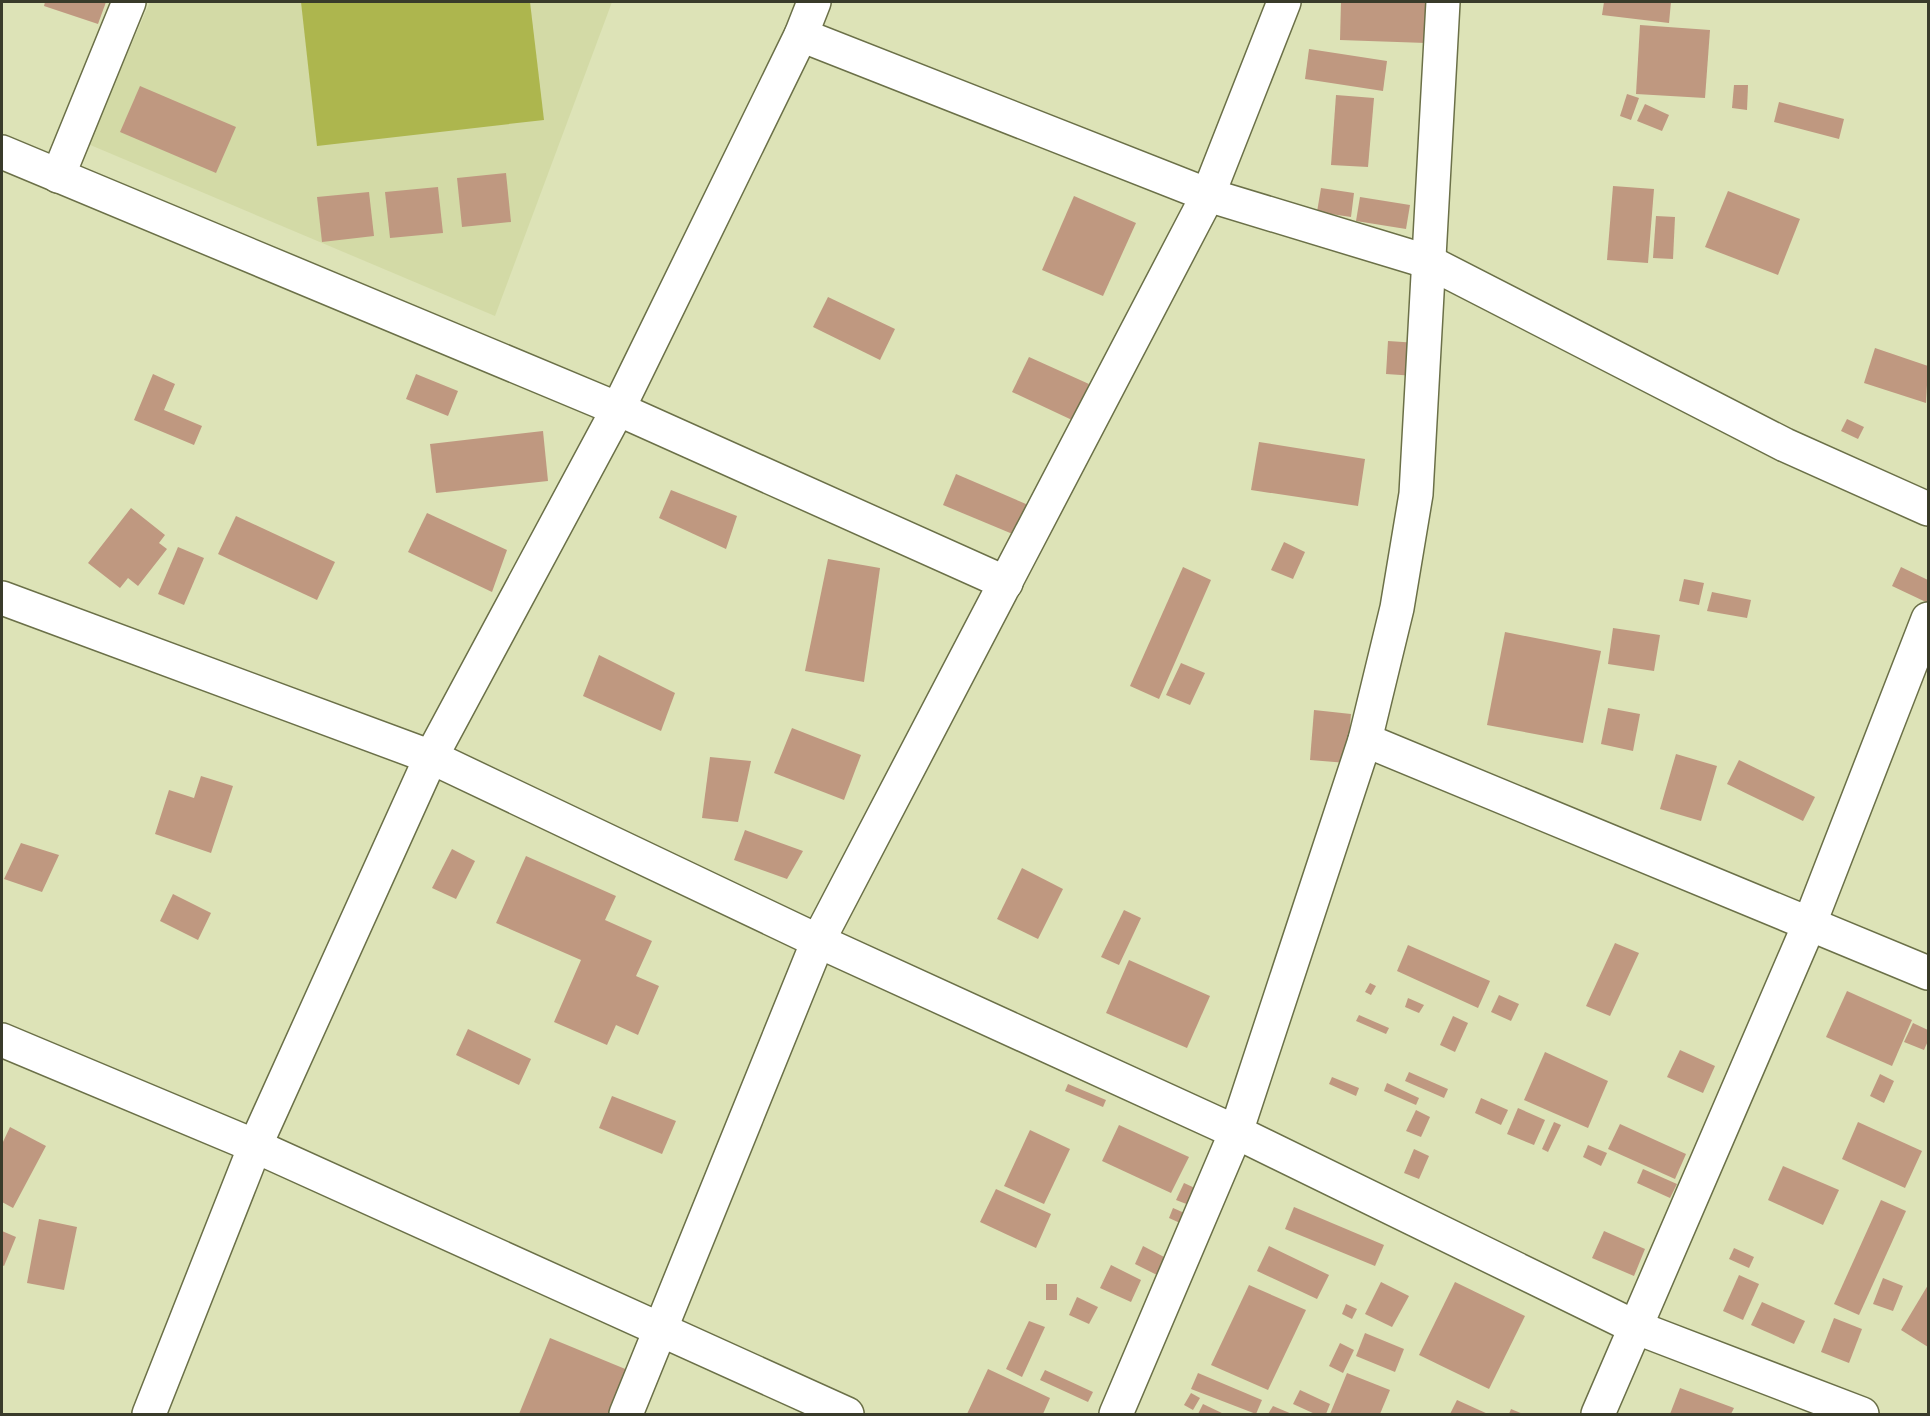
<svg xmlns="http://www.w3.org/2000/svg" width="1930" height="1416" font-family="'Roboto Serif',serif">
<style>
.built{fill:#d3daa6}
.green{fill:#adb64e}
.building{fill:#bf9880}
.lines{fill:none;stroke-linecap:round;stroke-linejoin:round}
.minor-casing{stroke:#6b7048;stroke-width:36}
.minor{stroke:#fff;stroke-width:33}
</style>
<rect width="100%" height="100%" fill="#dde3b7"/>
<polygon class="built" points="150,2 612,2 495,316 88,144"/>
<polygon class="green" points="301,2 530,2 544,120 317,146"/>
<g class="building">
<polygon points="45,2 106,2 98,24 44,6"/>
<polygon points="1341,2 1428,2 1426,43 1340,40"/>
<polygon points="1604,2 1671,2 1669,23 1602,15"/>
<polygon points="1640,25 1710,30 1705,98 1636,94"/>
<polygon points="1309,49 1387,61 1383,91 1305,79"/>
<polygon points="1734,85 1748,85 1747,110 1732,108"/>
<polygon points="140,86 236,127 216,173 120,132"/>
<polygon points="1627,94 1639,98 1631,120 1620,116"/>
<polygon points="1336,95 1374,98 1368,167 1331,165"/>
<polygon points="1779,102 1844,119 1839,139 1774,122"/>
<polygon points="1645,104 1669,115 1662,131 1637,121"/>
<polygon points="506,173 511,222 462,227 457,178"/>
<polygon points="1613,186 1654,189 1648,263 1607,260"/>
<polygon points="438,187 443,233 390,238 385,192"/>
<polygon points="1321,188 1354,193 1351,217 1317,212"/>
<polygon points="1728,191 1800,219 1778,275 1705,247"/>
<polygon points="369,192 374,236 322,242 317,197"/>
<polygon points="1074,196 1136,223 1103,296 1042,270"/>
<polygon points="1360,197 1410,205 1406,229 1356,221"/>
<polygon points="1656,216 1675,217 1673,259 1653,258"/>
<polygon points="828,297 895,329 880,360 813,327"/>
<polygon points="1388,341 1418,343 1416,376 1386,374"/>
<polygon points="1875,348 1928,366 1926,403 1864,383"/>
<polygon points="1029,357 1089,384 1072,420 1012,392"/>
<polygon points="153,374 175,384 164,410 202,426 194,445 134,420"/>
<polygon points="416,374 458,391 448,416 406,399"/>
<polygon points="1847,419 1864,427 1858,439 1841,431"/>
<polygon points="543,431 548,481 436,493 430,444"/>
<polygon points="1259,442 1365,459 1358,506 1251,490"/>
<polygon points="956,474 1033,507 1020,537 943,505"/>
<polygon points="671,490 737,516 726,549 659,518"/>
<polygon points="131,508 165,535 159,543 167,549 138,586 128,578 120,588 88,563"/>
<polygon points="427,513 507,550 492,592 408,552"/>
<polygon points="236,516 335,562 317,600 218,554"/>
<polygon points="1284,542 1305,552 1293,579 1271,570"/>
<polygon points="178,547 204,558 184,605 158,594"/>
<polygon points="828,559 880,568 864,682 805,671"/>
<polygon points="1183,567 1211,580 1159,699 1130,686"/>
<polygon points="1901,567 1928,580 1928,603 1892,586"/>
<polygon points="1684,579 1704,583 1699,605 1679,601"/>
<polygon points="1712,592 1751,600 1747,618 1707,611"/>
<polygon points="1613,628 1660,635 1654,671 1608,664"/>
<polygon points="1505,632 1601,651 1583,743 1487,725"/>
<polygon points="599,655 675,693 661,731 583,696"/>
<polygon points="1181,663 1205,673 1190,705 1166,695"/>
<polygon points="1608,708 1640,714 1633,751 1601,744"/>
<polygon points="1314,710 1351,714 1347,763 1310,760"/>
<polygon points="792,728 861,755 844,800 774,773"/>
<polygon points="1676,754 1717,766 1701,821 1660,809"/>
<polygon points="710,757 751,761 738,822 702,818"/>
<polygon points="1739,760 1815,797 1803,821 1727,784"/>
<polygon points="201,776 233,786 211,853 155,834 169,790 194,798"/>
<polygon points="745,830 803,851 787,879 734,860"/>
<polygon points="21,843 59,855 42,892 4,879"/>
<polygon points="452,849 475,861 456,899 432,888"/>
<polygon points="526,856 616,896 605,920 652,941 636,976 659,986 638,1035 616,1025 607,1045 554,1022 581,960 496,923"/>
<polygon points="1022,868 1063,889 1038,939 997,919"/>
<polygon points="173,894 211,913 198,940 160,921"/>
<polygon points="1124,910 1141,918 1119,965 1101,957"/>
<polygon points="1615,943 1639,953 1610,1016 1586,1006"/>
<polygon points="1408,945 1490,981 1478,1008 1397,971"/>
<polygon points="1129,960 1210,996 1187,1048 1106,1013"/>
<polygon points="1370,983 1376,986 1371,995 1365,992"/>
<polygon points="1847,991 1912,1020 1892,1066 1826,1037"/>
<polygon points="1499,995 1519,1004 1511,1021 1491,1012"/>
<polygon points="1408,998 1424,1005 1419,1013 1405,1007"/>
<polygon points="1359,1015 1389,1028 1386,1034 1356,1021"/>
<polygon points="1453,1016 1468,1023 1455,1052 1440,1045"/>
<polygon points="1913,1023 1928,1030 1928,1041 1924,1050 1904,1042"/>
<polygon points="468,1029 531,1059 519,1085 456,1055"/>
<polygon points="1680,1050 1715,1066 1703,1093 1667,1077"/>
<polygon points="1545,1052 1608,1081 1588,1128 1524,1100"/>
<polygon points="1409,1072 1448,1089 1444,1098 1405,1081"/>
<polygon points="1880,1074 1894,1081 1884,1103 1870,1096"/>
<polygon points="1332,1077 1359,1088 1356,1096 1329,1084"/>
<polygon points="1387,1083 1419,1098 1416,1105 1384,1091"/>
<polygon points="1068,1084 1106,1100 1103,1107 1065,1091"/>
<polygon points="612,1096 676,1121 662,1154 599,1128"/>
<polygon points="1481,1098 1508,1110 1501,1125 1475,1113"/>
<polygon points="1518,1108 1545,1120 1534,1145 1507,1134"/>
<polygon points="1416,1110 1430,1117 1421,1137 1406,1131"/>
<polygon points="1554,1122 1561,1125 1548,1152 1542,1149"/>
<polygon points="1858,1122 1922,1151 1905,1188 1842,1159"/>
<polygon points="1620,1124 1686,1154 1675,1179 1608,1149"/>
<polygon points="1119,1125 1189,1157 1171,1193 1102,1161"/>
<polygon points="10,1127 46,1146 13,1208 2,1202 2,1144"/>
<polygon points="1030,1130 1070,1149 1044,1204 1004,1186"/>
<polygon points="1588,1145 1607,1153 1601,1166 1583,1157"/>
<polygon points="1414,1149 1429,1156 1419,1179 1404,1173"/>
<polygon points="1783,1166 1839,1190 1823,1225 1768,1200"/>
<polygon points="1643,1169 1677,1184 1670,1198 1637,1183"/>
<polygon points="1184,1183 1197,1189 1189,1205 1176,1200"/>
<polygon points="996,1189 1051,1214 1036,1248 980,1222"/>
<polygon points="1881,1200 1906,1211 1859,1315 1834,1304"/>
<polygon points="1294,1207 1384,1245 1375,1266 1285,1229"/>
<polygon points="1173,1208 1196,1218 1191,1228 1169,1218"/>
<polygon points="39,1219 77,1227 64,1290 27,1283"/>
<polygon points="2,1231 16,1237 4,1266 2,1265"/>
<polygon points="1604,1231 1645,1249 1634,1276 1592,1258"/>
<polygon points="1143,1246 1168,1259 1159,1276 1135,1264"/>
<polygon points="1269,1246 1329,1275 1317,1299 1257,1271"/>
<polygon points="1734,1248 1754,1257 1749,1268 1729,1259"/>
<polygon points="1111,1265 1141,1280 1131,1302 1100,1288"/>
<polygon points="1739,1275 1759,1284 1743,1320 1723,1311"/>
<polygon points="1883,1278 1903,1286 1893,1311 1873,1304"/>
<polygon points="1381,1282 1409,1296 1392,1327 1365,1314"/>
<polygon points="1455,1282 1525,1316 1489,1389 1419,1355"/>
<rect x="1046" y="1284" width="11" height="16"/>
<polygon points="1249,1285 1306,1310 1268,1390 1211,1365"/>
<polygon points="1928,1285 1928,1347 1901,1330"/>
<polygon points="1077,1297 1098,1307 1089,1324 1069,1315"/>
<polygon points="1762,1302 1805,1321 1794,1344 1751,1325"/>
<polygon points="1346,1304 1357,1309 1352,1319 1342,1314"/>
<polygon points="1834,1318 1862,1329 1849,1363 1821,1352"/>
<polygon points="1029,1321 1045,1327 1022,1377 1006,1369"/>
<polygon points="1365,1333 1404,1349 1395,1372 1356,1356"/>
<polygon points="550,1338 635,1373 618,1414 519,1414"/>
<polygon points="1340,1343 1354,1350 1343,1373 1329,1366"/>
<polygon points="988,1369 1050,1398 1043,1414 967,1414"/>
<polygon points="1045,1370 1093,1392 1088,1402 1040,1380"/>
<polygon points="1198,1373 1262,1400 1256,1414 1191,1389"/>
<polygon points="1347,1373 1390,1390 1380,1414 1330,1414"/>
<polygon points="1680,1388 1734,1408 1731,1414 1670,1414"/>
<polygon points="1300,1390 1330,1404 1326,1414 1315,1414 1293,1404"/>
<polygon points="1191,1393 1200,1398 1193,1410 1184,1405"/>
<polygon points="1457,1400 1488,1414 1450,1414"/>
<polygon points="1203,1404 1224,1414 1198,1414"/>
<polygon points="1273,1406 1292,1414 1268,1414"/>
<polygon points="1511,1409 1523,1414 1509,1414"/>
</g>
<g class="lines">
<defs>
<g id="minor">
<polyline points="801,35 1208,195 1429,262 1785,445 1928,509"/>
<polyline points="2,152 618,409 1006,583"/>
<polyline points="58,176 129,2"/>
<polyline points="2,598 431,757 818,941 1236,1132 1635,1327 1862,1414"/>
<polyline points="1365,740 1928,973"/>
<polyline points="2,1040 255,1146 847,1414"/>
<polyline points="149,1414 255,1146 431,757 618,409 801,35 814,2"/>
<polyline points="626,1414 818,941 1208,195 1284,2"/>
<polyline points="1116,1414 1236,1132 1365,740 1397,608 1416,494 1443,2"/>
<polyline points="1598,1414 1809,925 1928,619"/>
</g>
</defs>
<use href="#minor" class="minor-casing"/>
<use href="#minor" class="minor"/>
</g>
<rect width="1930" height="1416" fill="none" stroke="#393b2a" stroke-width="6"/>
</svg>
